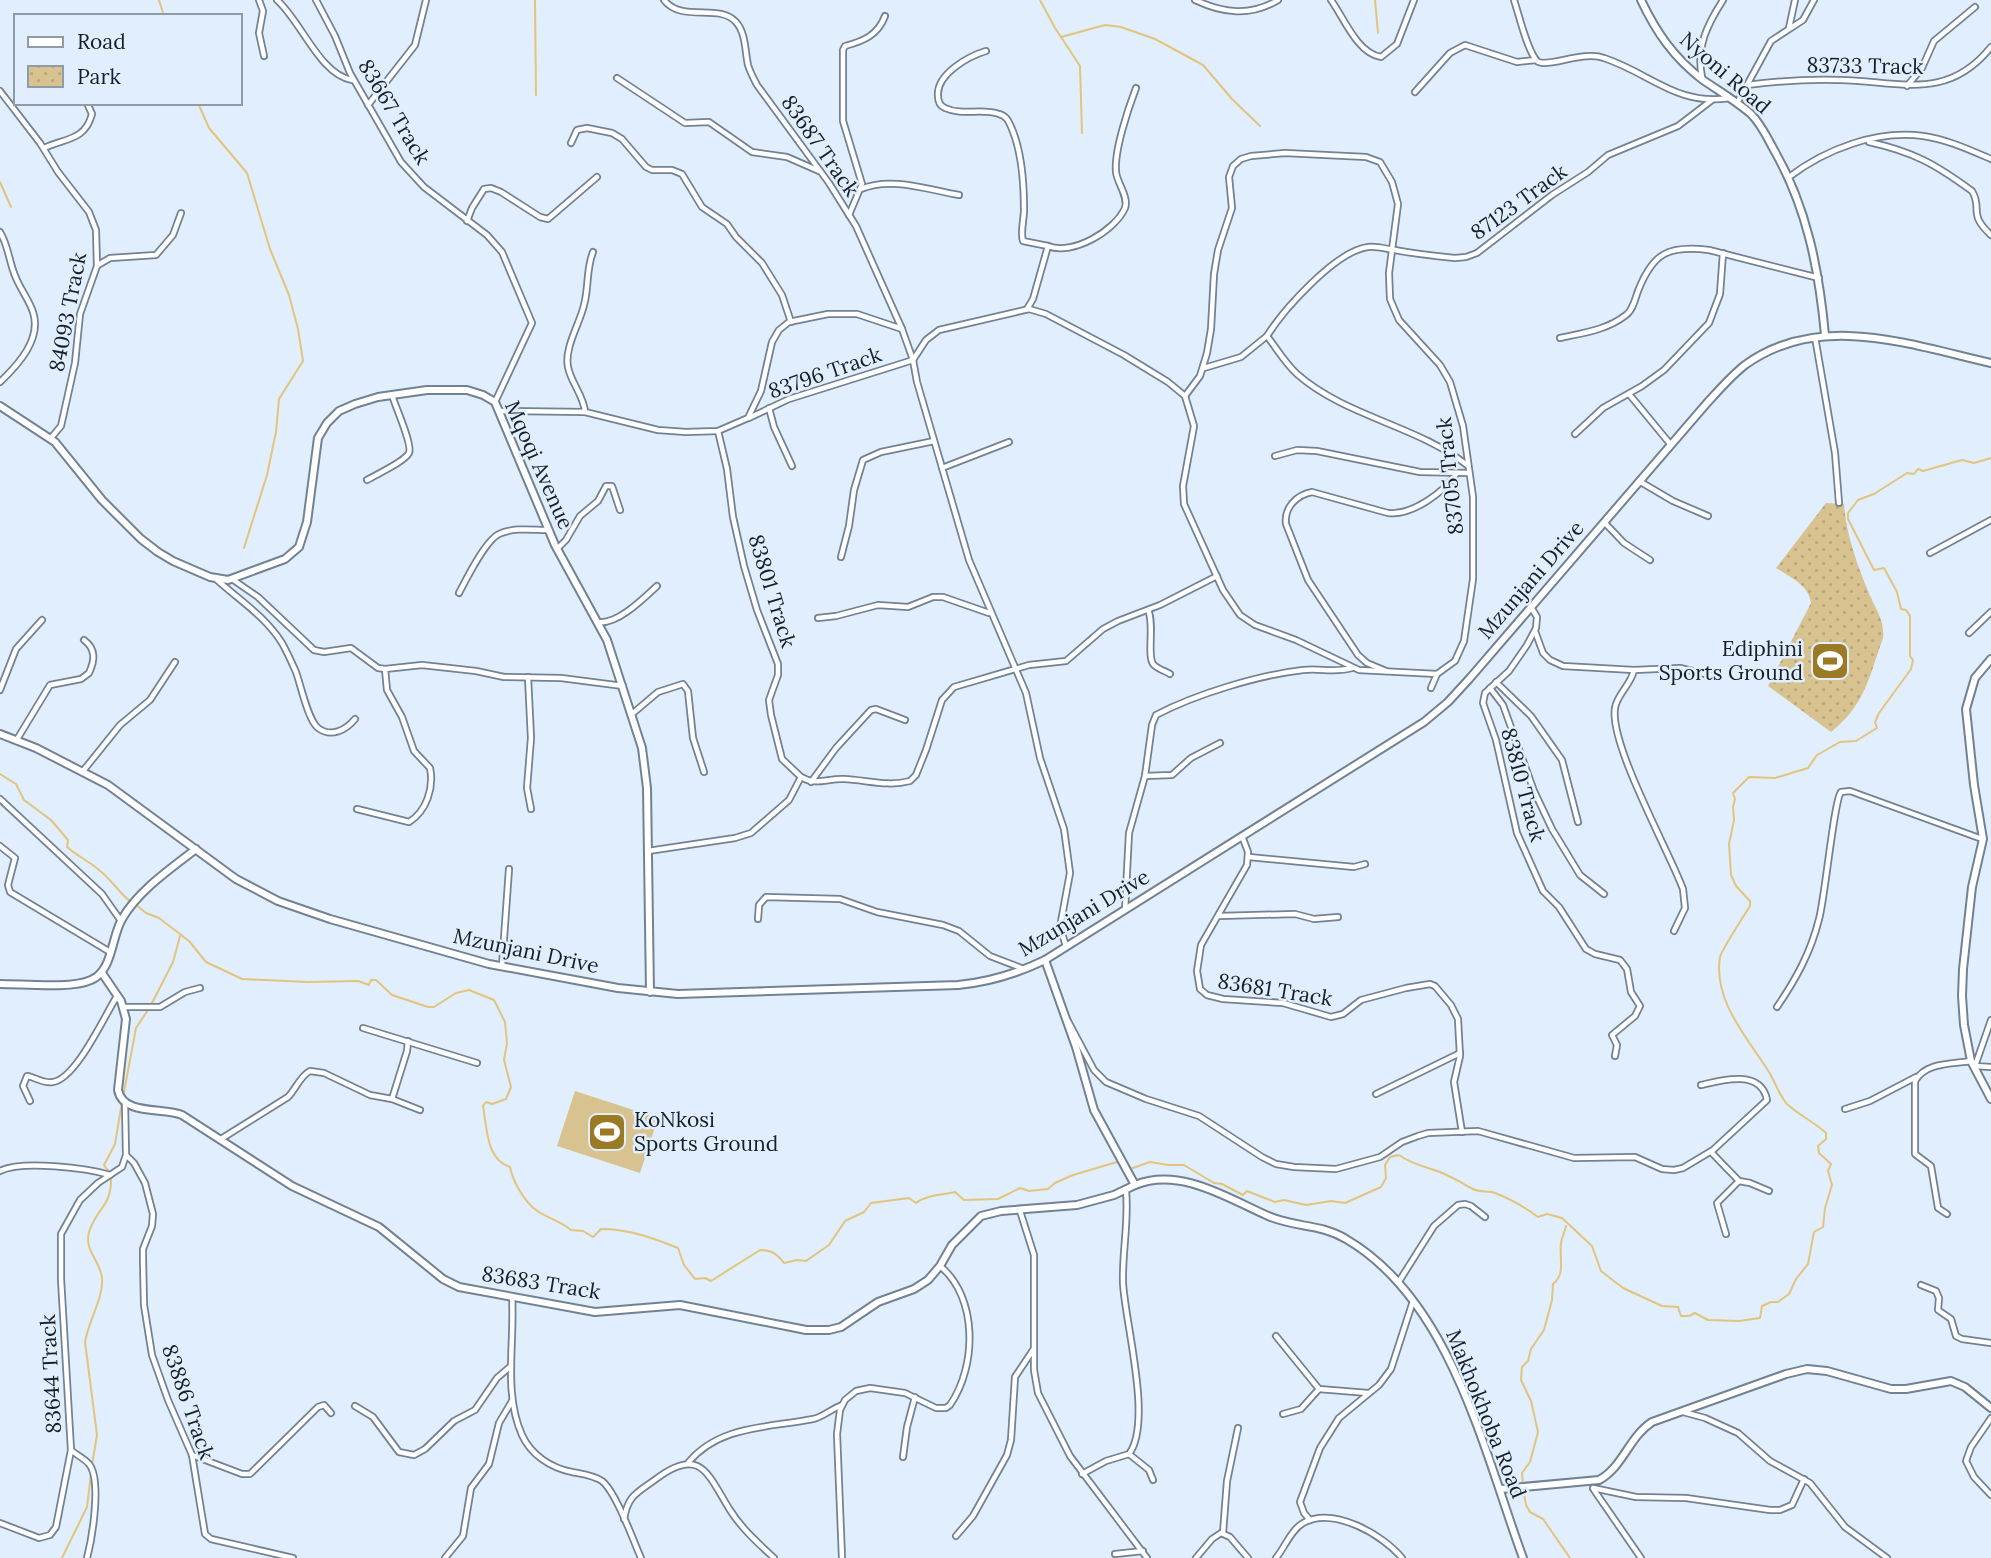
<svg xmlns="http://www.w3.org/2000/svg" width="1991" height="1558" font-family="Lora,serif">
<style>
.green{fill:#d8c390}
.park{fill:url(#park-dots)}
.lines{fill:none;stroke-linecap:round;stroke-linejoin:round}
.stream{stroke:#e2c47d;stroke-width:2}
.minor-casing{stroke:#728292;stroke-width:8}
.tertiary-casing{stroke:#728292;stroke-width:10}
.secondary-casing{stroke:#728292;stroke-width:10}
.minor{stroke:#fff;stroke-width:4.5}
.tertiary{stroke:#fff;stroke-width:6}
.secondary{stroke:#fff;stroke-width:6}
.labels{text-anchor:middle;stroke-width:5;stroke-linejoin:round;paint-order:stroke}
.street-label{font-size:21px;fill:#181f25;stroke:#e0eefd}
.poi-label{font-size:21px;fill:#181f25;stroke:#e0eefd;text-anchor:end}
</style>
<defs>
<pattern id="park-dots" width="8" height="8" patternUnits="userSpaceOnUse" patternTransform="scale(1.75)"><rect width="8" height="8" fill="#d8c390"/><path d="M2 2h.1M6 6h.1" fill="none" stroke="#b9a77c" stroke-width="1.8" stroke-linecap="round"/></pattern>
</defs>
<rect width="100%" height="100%" fill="#e0eefd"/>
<polygon class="green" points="575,1091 658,1118 640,1173 557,1146"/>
<path class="park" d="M1826,503L1844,504C1846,534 1857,564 1868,591C1874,607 1885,619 1883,638C1869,677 1865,705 1831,732L1768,686L1811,603C1809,585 1790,577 1776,568Z"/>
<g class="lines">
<g class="stream">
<polyline points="159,0 164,16"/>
<polyline points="535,0 536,95"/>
<polyline points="1040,0 1055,28 1080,66 1082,133"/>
<polyline points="1375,0 1378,33"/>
<polyline points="1061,37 1105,25 1121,27 1155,39 1203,65 1232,99 1260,126"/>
<polyline points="198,103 209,128 247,173 270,249 289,295 298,329 303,361 279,399 276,432 267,475 244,548"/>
<polyline points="0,182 11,207"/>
<path d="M0,774L16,784L24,800L51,820L68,840L67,847C77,856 89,861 99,870C111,879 119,893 131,902"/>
<path d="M136,905L146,913L159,918L189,941L206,962L242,979L308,982L358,981L369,985L371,980H376L392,995L428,1007H434L456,993L469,990L494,1000L505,1022L507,1043L504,1060L511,1087L506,1099L492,1104L486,1102L483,1106C487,1127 486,1160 510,1167C513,1182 524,1201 536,1210C547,1218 560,1221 571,1230L583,1231L593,1237L601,1229C629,1229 653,1238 678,1248L684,1265L695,1279L705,1278L711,1281L760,1250C772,1250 777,1254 784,1263L797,1260L806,1261L829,1245L845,1221L864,1212L871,1203L909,1198L916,1203C926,1195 942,1195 955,1192L964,1200L998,1199L1020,1188L1029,1191L1048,1189L1055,1183L1073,1175L1117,1162L1122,1165"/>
<polyline points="151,1005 173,962 180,936"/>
<polyline points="123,1097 136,1028 148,1010"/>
<path d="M1130,1169L1150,1162L1168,1165H1184L1214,1183L1222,1184L1243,1195L1247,1191L1275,1202L1284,1200L1306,1205L1331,1201L1345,1203L1381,1187L1386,1178L1385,1165L1390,1157L1399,1155C1411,1164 1426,1167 1440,1172C1452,1177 1462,1183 1473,1189C1480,1193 1488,1190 1495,1193C1508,1198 1526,1208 1538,1217L1547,1214L1562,1218L1592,1246L1601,1271L1623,1288L1662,1306L1678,1307L1681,1316H1689L1695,1313L1708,1320L1739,1321L1760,1318L1762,1306L1771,1302H1778L1789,1294L1796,1279L1808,1264L1814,1232L1823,1227L1825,1208L1832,1185L1828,1171L1831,1164L1819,1153L1818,1146L1826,1139V1133C1814,1122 1799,1115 1787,1104C1779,1095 1775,1082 1769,1072C1747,1037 1713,1001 1720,957C1721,951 1745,914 1750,906V901L1736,886L1731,875L1729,844L1734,820L1733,807L1735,799L1733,793L1749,777L1775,778L1808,768L1817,755L1840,742L1856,741L1877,728L1875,722L1879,713L1911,669L1913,660L1910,656V616L1906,610L1901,609L1897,592L1884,568L1874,570L1848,519V513L1858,500L1874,494L1907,473L1914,474L1918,469L1923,471L1962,460L1974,463L1991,458"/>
<polyline points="109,1172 104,1165 115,1144 122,1102"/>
<path d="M92,1465L97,1435L85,1342C88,1322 104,1297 102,1278C100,1260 84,1251 89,1232C97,1207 112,1207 111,1177"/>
<path d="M1523,1484L1522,1473L1530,1462L1538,1432L1531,1401L1521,1380L1522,1367L1528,1361L1531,1349L1544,1330L1552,1300L1553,1284C1566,1274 1559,1258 1561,1243C1562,1237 1565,1231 1566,1226"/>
<polyline points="1523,1489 1526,1505 1530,1512 1543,1519 1570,1558"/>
<polyline points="62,1558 87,1507 91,1474"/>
</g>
<defs>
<g id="minor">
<polyline points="259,0 263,11 259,33 264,56"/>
<path d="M277,0C301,21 320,75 352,80"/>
<polyline points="316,0 335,36 350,73 401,162 424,187 487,235 502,252 532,323 495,402"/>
<path d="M664,0C682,23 719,3 736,22C746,33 745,52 748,65C750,72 754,79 757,85L829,183L856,226L902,329L913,360L917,382L969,560L1026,693L1040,758L1064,829L1070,873L1060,927L1066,946"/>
<path d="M1195,0C1223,13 1250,17 1278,0"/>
<path d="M1331,0C1344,18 1357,53 1381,57L1397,44L1414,0"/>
<path d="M1514,0C1519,15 1527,50 1537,61C1545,69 1584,50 1604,58C1652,74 1676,106 1730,98"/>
<polyline points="1789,28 1795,0"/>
<path d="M986,51C969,56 936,74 938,96C938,102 940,106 945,108C962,116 982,108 999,114C1007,116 1009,122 1012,129C1022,153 1024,185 1024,210C1024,220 1020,232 1023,241L1048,246L1033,299L1027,309"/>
<path d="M1702,77C1696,47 1707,25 1723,0"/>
<polyline points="617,78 685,123 709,122 752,152 787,157 819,171"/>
<polyline points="1747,85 1771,41 1803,20 1814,0"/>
<polyline points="1907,86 1922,68 1934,41 1975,7"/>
<polyline points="0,91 40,143 58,172 89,212 96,230 97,266 80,314 75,363 61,426 51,438"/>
<polyline points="1415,92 1450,53 1465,45 1517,62 1536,60"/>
<path d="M1737,103L1747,85C1778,81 1809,79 1840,80C1899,81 1947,102 1991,47"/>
<polyline points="368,105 415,45 426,0"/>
<path d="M1869,142C1914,152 1935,164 1972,191C1983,209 1967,213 1991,235"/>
<polyline points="571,143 577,130 587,128 612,133 622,139 646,167 652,170 672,170 682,174 702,207 727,224 736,237 762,263 782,295 791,322"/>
<path d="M44,148C65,138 85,141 92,114L87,103"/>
<path d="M1789,177C1826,149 1876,130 1923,136C1946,139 1970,150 1991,159"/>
<path d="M861,189C891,176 929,190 959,195"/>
<path d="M849,215L862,184L843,121V50L845,46C864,41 878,35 885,16"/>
<polyline points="467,221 472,208 484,189 491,188 501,192 540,217 548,219 597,177"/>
<path d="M0,232C9,247 9,263 16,278C21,290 29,300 33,312C42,339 18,365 0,382"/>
<path d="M1048,246C1072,256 1115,231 1125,208C1129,197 1117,183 1116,172C1114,151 1128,109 1136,88"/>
<polyline points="98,265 110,258 156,255 173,235 181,213"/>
<polyline points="1815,337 1835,453 1839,503"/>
<path d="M1560,338C1583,333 1607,330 1626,315C1633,310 1635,299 1638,291C1653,253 1668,245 1709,250L1819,278"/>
<polyline points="913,360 926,340 939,330 1029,309 1046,314 1124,355 1168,382 1185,396 1194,426 1183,486 1184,504 1223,590 1240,615 1255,625 1296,640 1359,670 1437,674"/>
<polyline points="1204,368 1241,357 1267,336"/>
<polyline points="1629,394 1671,445"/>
<polyline points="1185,396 1200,376 1207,353 1211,329 1214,274 1218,250 1232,208 1229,177 1233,166 1241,159 1251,156 1285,153 1366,157 1380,162 1392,182 1398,204 1389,273 1390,299 1399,320 1440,365 1450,382 1463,426 1473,497 1473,579 1464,641 1455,661 1437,674 1431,688"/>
<polyline points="769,408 774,427 792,466"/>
<polyline points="499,411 585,412 658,430 686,432 718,431 748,418 761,391 772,342 779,330 789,322 828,314 857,314 902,329"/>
<path d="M585,412C584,396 571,383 568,367C564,348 580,323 584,305C589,287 586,269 593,252"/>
<polyline points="749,418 789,399 913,360"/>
<polyline points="1575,434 1603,408 1642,386 1664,370 1709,323 1720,294 1723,253"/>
<polyline points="1275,456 1297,450 1317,451 1420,472 1469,473"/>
<path d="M1467,465C1416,425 1346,417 1297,374C1285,363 1277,349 1267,336C1284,309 1336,251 1368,247C1378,246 1386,249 1395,250C1415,254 1435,256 1455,258L1466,257L1477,253L1552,195L1588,172L1608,155L1678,126L1712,100"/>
<polyline points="942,468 1009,442"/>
<path d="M367,480C377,474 404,462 409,453C413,445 395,406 392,395"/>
<polyline points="1639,481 1673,501 1708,516"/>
<polyline points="1604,522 1624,543 1650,560"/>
<polyline points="557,549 566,540 580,516 598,501 606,486 612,486 620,510"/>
<polyline points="1930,553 1991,520"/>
<polyline points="841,557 849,526 854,490 863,460 881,452 934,441"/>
<path d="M216,579C239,600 265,616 282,643C287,652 292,663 296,672C301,686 308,720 318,728C331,738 346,730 355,719"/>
<polyline points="232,579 258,597 314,650 324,652 351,648 378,668 385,669 422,665 476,671 504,677 561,678 623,686"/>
<path d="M459,593C467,578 485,541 499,534C514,527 533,530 548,530"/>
<polyline points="1531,607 1537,617 1536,628 1527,645 1509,671 1485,693 1483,703 1496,740 1517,833 1543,891 1559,907 1586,949 1595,954 1620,960 1627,969 1631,992 1640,1006 1635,1016 1612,1035 1617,1045 1615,1056"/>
<path d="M1148,610C1155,624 1146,658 1154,665C1158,669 1165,671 1170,674"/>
<polyline points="818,618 836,616 878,605 908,607 933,597 943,597 989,613"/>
<path d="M598,622C617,625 643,599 657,586"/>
<polyline points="1535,631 1543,653 1550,660 1563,666 1634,670 1680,668 1717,677"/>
<polyline points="1969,633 1991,612"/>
<path d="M1634,670C1631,685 1617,694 1615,708C1609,744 1669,851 1683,889L1685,908L1674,931"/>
<path d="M1386,671L1367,663L1358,655L1308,580L1286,524C1284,508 1296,495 1312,492L1388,513C1412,516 1444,492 1457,473"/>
<polyline points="528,677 531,738 527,788 531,809"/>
<polyline points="1496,682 1531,716 1562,760 1578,822"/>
<polyline points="1490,688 1503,705 1534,791 1552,829 1580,875 1604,894"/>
<polyline points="0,690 16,649 42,620"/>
<polyline points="632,714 658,692 683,684 688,691 693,738 704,772"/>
<path d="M16,741L50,685L81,679L89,673C95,660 96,649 84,640"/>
<polyline points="83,771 120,725 150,700 175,662"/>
<polyline points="1145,776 1172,775 1191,758 1220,743"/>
<path d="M801,777C816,786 828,778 844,779C867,780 887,787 910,781L916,775L926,750L942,700L954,687L1029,665L1066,661L1103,629L1118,621L1160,605L1217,576"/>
<polyline points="811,782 836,748 871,710 876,709 905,720"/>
<polyline points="0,799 102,894 121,921"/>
<path d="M357,809L409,822C427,811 434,787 430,768L414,751L402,717L387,690L385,669"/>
<polyline points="1242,836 1248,852 1247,865 1201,945 1197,971 1200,989 1207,995 1223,999 1283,1003 1331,1017 1343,1014 1361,1000 1406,988 1430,984 1435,986 1451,1005 1458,1019 1460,1056 1454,1082 1462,1132"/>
<polyline points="0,846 15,858 8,885 10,892 110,952"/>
<polyline points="648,851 735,838 751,833 789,800 801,777 782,759 771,715 769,700 778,675 778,664 757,610 744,566 733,517 727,469 718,431"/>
<polyline points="1249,857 1354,867 1365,864"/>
<path d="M1125,910L1129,833L1145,776L1152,725L1156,715C1196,694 1259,675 1303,670C1320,668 1335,673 1352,668"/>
<polyline points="1219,916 1295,914 1314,919 1338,917"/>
<polyline points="758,919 759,905 766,897 840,899 877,912 943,925 959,931 990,956 1024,969"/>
<polyline points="502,966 509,869"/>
<polyline points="123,1007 160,1007 185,992 200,988"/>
<path d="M1777,1007C1796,979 1811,952 1819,919C1825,898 1834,800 1841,792L1850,791L1982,839"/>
<polyline points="1991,1020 1975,1066 1991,1067"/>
<path d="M1068,1021L1094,1070L1106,1082L1146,1099L1199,1116L1262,1157L1276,1164L1294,1167L1336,1169L1380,1157L1402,1142L1418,1136L1428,1133L1478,1131L1574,1158L1635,1157L1662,1169L1674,1170L1683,1168L1713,1150L1767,1100C1761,1069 1722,1080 1701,1085"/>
<polyline points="363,1028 477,1063"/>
<polyline points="1376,1094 1460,1053"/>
<polyline points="392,1099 407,1051 408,1041"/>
<path d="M30,1101L23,1086L27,1076C35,1077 43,1084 53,1082C76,1079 105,1015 117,996"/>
<polyline points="1845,1109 1870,1101 1916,1077"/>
<path d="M221,1139L288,1097C296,1089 300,1076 310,1071L324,1073L370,1095L392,1099L420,1110"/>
<polyline points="1711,1152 1739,1181 1750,1183 1769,1191"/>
<polyline points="127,1156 134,1163 145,1183 153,1214 152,1226 143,1249 143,1260 144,1305 152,1355 168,1400 192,1455 205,1534 211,1539 293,1558"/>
<path d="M0,1171C22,1160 87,1168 110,1175"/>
<polyline points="1020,1211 1034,1255 1034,1370 1038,1393 1070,1456 1147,1558"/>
<path d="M1947,1214L1938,1208L1931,1166L1915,1154V1081C1926,1062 1952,1064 1971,1061"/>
<polyline points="1726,1234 1717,1203 1739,1181"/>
<polyline points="1398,1283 1434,1226 1458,1205 1465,1204 1471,1206 1485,1217"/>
<polyline points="1921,1285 1936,1291 1939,1298 1938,1310 1951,1319 1956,1336 1962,1339 1991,1343"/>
<path d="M512,1296C515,1341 503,1393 522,1435C531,1455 551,1468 572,1472C582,1474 593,1475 602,1481C616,1492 633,1540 641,1558"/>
<polyline points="1276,1336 1319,1389 1368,1393"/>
<polyline points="355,1406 373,1417 399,1452 414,1455 425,1449 454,1421 475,1410 497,1378 511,1366"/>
<polyline points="1683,1412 1705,1418 1738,1433 1770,1461 1810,1483 1845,1527 1887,1558"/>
<polyline points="1283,1414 1301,1409 1319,1389"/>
<polyline points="1991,1418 1971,1447 1966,1461 1974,1477 1991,1495"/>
<path d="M72,1451C77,1455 85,1459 89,1464C102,1480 92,1539 87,1558"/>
<polyline points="1129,1454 1149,1470 1153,1480"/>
<polyline points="192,1455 242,1474 250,1474 318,1407 324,1405 331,1413"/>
<polyline points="903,1457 907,1427 915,1397"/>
<path d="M688,1463C719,1425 768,1428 813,1419C823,1417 831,1409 842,1405"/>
<path d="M1082,1474L1106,1461L1129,1454C1153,1422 1125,1323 1123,1283C1122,1252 1129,1222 1126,1191"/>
<polyline points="1593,1488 1636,1497 1686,1498 1770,1510 1780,1510 1792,1505 1804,1479"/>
<polyline points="1594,1490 1641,1558"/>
<path d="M624,1519C628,1495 637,1493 656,1479C701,1445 708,1475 730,1510C742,1529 758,1543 774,1558"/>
<polyline points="1310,1520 1304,1513 1300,1502 1320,1448 1339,1418 1379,1385 1391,1369 1413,1301"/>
<polyline points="0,1523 39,1538 50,1535 56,1527 71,1450 61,1279 61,1234 80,1200 98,1183 122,1167 126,1155 125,1103"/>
<polyline points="1223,1533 1227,1481 1238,1428"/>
<polyline points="956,1536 973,1516 1007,1455 1011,1440 1015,1377 1033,1350"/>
<polyline points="1115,1554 1143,1551"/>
<polyline points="445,1558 463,1536 471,1488 489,1464 499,1423 512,1401"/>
<path d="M842,1558L837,1434L840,1410L845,1400L856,1391L870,1388L905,1393L936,1408H946L950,1405C977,1366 978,1297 940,1266"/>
<polyline points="1196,1558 1212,1539 1221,1533 1230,1537 1248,1558"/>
<path d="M1276,1558C1285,1547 1291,1530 1303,1523C1334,1506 1383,1535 1402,1558"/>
</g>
<g id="tertiary">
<path d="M1641,0C1656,32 1674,58 1703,80C1719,91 1736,101 1751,114C1761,124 1767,137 1774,150C1807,207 1819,270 1825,335"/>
<polyline points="0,406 55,442 102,500 141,539 158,552 173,561 210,577 228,580 285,559 299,547 307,522 318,438 327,423 339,411 355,404 378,397 427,390 467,390 483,395 495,402 555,545 607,640 642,748 647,788 650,992"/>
<polyline points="1991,659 1975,678 1966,709 1974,785 1983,839 1972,887 1963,969 1962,996 1964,1025 1971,1061 1991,1099"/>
<path d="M1045,960L1076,1047L1094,1110L1135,1185C1179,1167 1226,1197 1266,1215C1293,1228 1320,1223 1346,1239C1451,1300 1484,1452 1523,1558"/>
<path d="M102,973L121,1001L126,1019L118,1090C123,1116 164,1107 182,1115L292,1186L379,1227L443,1279L459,1287L595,1312L680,1305L806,1330H829L841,1327L878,1302L914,1289L928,1280L940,1266L952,1245L981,1216L1001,1211L1077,1205L1114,1195L1135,1185"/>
<path d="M0,984C23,984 72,989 91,980C113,971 111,938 122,919C138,891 170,869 196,849"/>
<path d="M1501,1489L1599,1480C1623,1467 1629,1437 1652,1422L1786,1374L1807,1369L1827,1371L1891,1389H1906L1951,1381L1965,1387L1991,1408"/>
</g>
<path id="secondary" d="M0,734L36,748L108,785L236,879L278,901L330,919L489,964L618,988L678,994L958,985C990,982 1016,974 1045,960L1424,722L1448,702L1470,678L1707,403C1719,390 1731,376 1745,365C1819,311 1911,345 1991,363"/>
</defs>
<use href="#minor" class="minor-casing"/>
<use href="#tertiary" class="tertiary-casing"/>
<use href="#secondary" class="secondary-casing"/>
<use href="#minor" class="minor"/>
<use href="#tertiary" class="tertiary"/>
<use href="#secondary" class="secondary"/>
</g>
<defs>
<symbol id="stadium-square" viewBox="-11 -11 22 22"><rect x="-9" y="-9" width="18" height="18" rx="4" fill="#9a7a24" stroke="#e0eefd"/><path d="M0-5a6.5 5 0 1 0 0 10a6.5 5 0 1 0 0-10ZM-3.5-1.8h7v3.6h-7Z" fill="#fff"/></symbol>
</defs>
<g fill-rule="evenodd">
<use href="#stadium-square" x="1808" y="639" width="44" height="44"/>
<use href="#stadium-square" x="585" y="1110" width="44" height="44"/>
</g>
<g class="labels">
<g class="street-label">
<text transform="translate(1865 66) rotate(1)" y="7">83733 Track</text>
<text transform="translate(1725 73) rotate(41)" y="7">Nyoni Road</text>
<text transform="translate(394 112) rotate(59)" y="7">83667 Track</text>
<text transform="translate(820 146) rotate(55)" y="7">83687 Track</text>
<text transform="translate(1519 202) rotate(-36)" y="7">87123 Track</text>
<text transform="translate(68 312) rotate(-79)" y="7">84093 Track</text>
<text transform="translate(825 373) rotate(-19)" y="7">83796 Track</text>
<text transform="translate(539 465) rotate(66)" y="7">Mqoqi Avenue</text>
<text transform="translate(1450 476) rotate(-96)" y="7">83705 Track</text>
<text transform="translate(1531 580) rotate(-49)" y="7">Mzunjani Drive</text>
<text transform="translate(772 591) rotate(73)" y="7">83801 Track</text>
<text transform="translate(1523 785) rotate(75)" y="7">83810 Track</text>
<text transform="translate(1084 913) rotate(-31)" y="7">Mzunjani Drive</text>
<text transform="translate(526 951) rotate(12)" y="7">Mzunjani Drive</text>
<text transform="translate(1275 990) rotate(9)" y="7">83681 Track</text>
<text transform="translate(541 1283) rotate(9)" y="7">83683 Track</text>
<text transform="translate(51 1374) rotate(-93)" y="7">83644 Track</text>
<text transform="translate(188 1402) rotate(71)" y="7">83886 Track</text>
<text transform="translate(1486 1414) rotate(68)" y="7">Makhokhoba Road</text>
</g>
<g class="poi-label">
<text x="1803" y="656">Ediphini<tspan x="1803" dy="24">Sports Ground</tspan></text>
<text x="634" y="1127" text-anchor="start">KoNkosi<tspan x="634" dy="24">Sports Ground</tspan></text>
</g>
</g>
<rect x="14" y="14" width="228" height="91" fill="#e0eefd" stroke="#909ba7" stroke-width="2"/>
<rect x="28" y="37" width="35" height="10" fill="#ffffff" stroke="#909ba7" stroke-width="2"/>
<text x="77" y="49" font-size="21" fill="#181f25">Road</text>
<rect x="28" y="66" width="35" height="21" fill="url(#park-dots)" stroke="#909ba7" stroke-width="2"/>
<text x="77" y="84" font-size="21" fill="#181f25">Park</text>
</svg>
